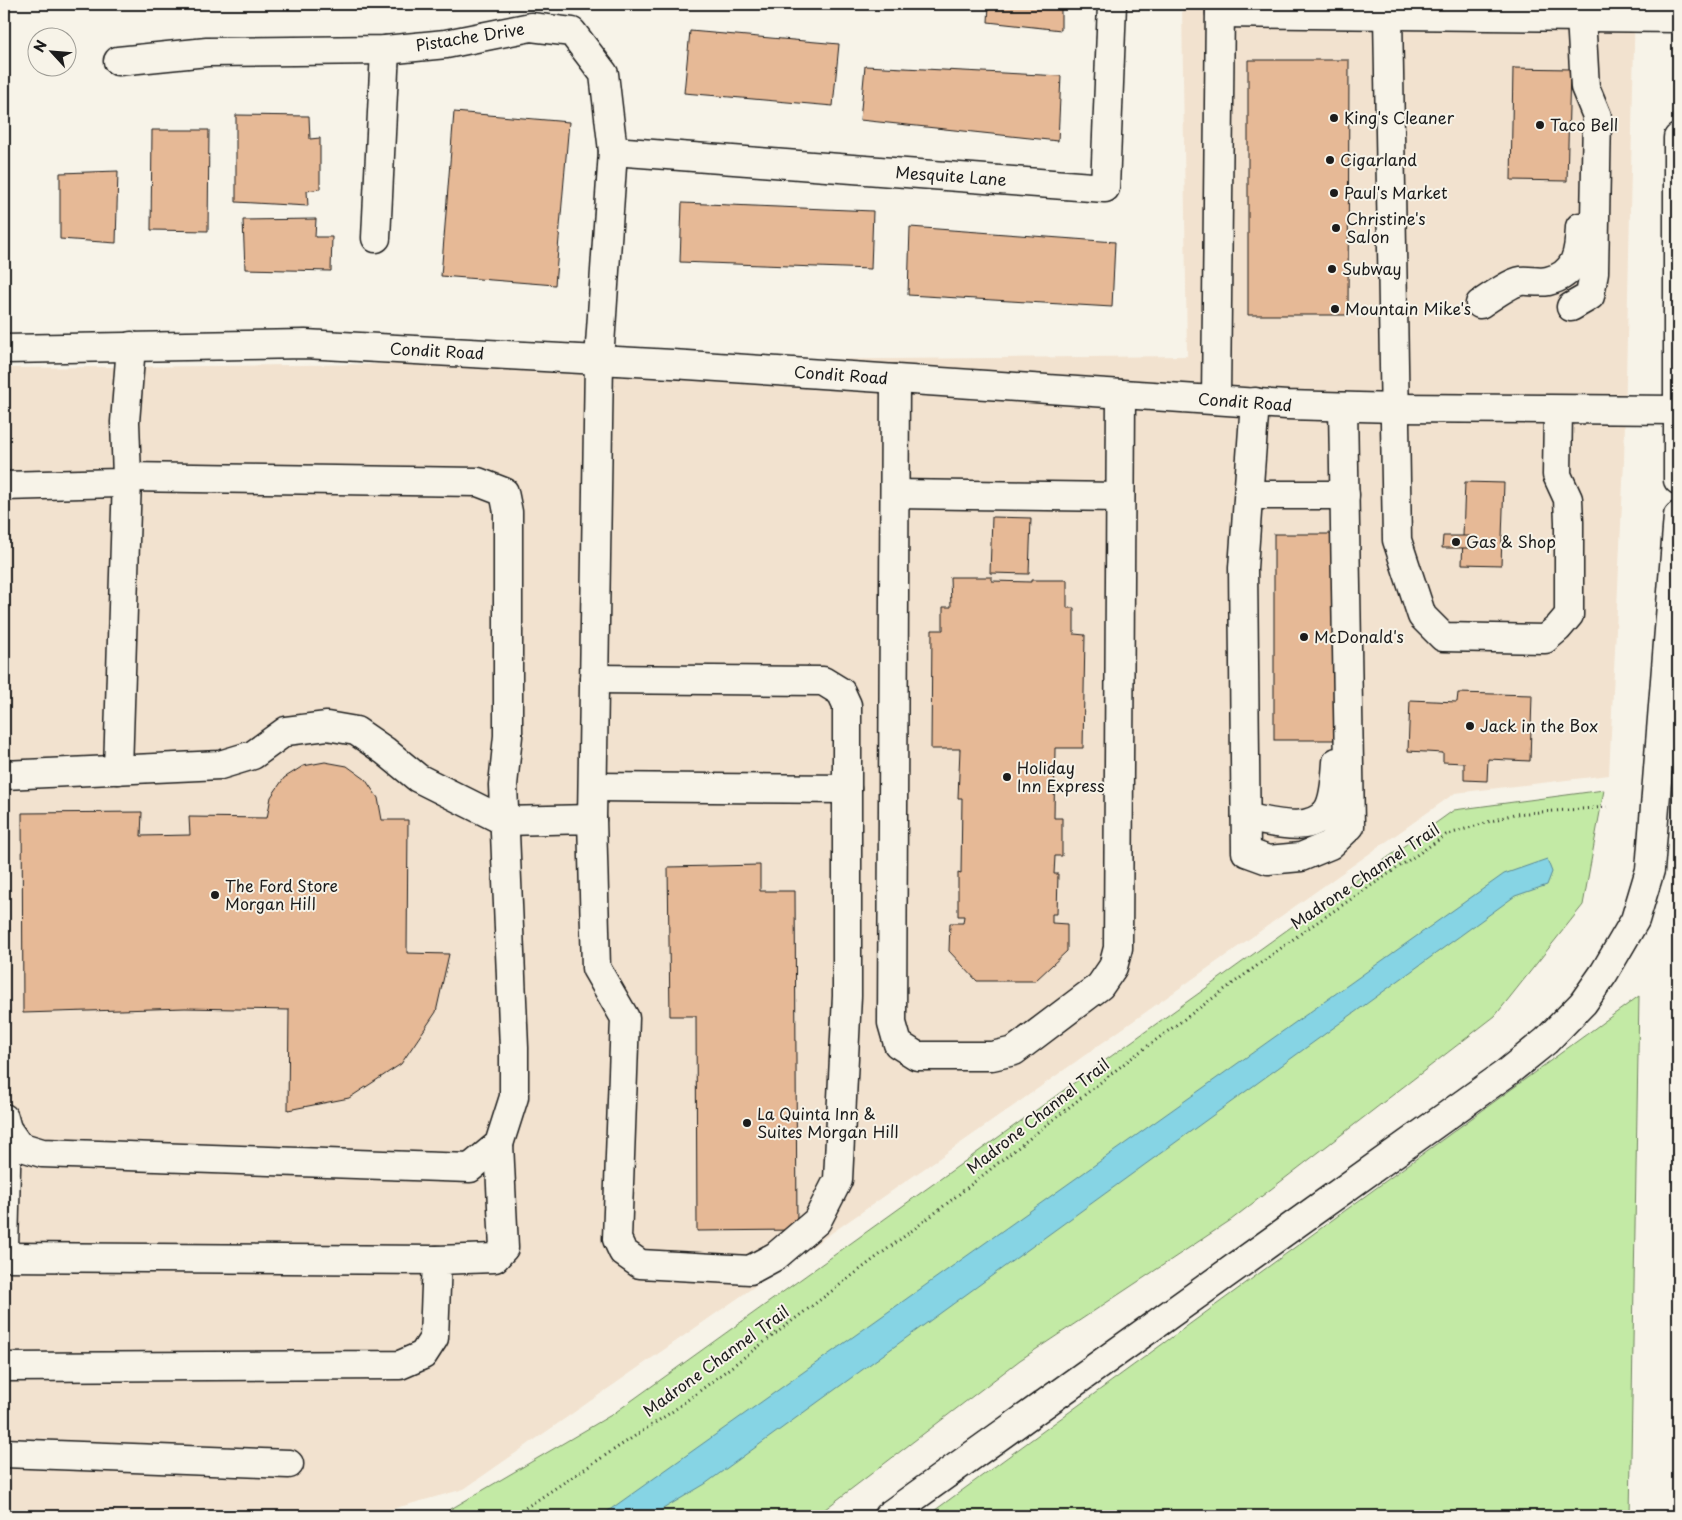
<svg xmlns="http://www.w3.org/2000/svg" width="1682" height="1520" font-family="'Playpen Sans',sans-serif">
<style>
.built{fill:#f2e2cf}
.green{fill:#c3eaa5;stroke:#708360}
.water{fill:#86d4e4;stroke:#5c8a94}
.building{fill:#e6b996;stroke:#1c1c1c}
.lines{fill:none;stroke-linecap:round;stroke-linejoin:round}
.minor-casing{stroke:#1c1c1c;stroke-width:31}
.major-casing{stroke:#1c1c1c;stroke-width:31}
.highway-casing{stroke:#1c1c1c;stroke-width:31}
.path{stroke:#1c1c1c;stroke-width:3;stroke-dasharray:1 4;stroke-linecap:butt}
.minor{stroke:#f7f3e8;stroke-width:28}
.major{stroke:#f7f3e8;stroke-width:28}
.highway{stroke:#f7f3e8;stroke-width:28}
.poi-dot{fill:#1c1c1c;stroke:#f7f3e8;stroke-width:2}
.labels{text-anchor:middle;stroke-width:4;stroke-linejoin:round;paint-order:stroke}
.street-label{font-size:16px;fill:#1c1c1c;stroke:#f7f3e8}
.poi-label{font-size:16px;fill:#1c1c1c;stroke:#f7f3e8;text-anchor:start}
</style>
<rect width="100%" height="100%" fill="#f7f3e8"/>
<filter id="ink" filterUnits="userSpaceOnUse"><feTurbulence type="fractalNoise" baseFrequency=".02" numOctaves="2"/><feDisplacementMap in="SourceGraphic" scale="10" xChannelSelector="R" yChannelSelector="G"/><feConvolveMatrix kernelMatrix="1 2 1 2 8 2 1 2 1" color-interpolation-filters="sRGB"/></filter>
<g filter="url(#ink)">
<polygon class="built" points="1182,4 1635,4 1624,462 1609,775 1455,793 978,1131 464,1489 367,1516 4,1516 4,368 1187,356"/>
<g class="green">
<polygon points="1604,790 1583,905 1495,1016 1231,1220 1020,1360 816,1516 439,1516 613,1414 1454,810"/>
<polygon points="1639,996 1630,1516 927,1516"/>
</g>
<polygon class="water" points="1547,859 1552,872 1547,885 1515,896 705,1484 651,1516 601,1516 1504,874"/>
<g class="building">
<polygon points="989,4 1061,4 1061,30 988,22"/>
<polygon points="690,31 839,44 833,106 684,93"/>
<polygon points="1248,60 1349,60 1348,315 1248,315"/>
<polygon points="865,66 1061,76 1058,141 860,120"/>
<polygon points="1513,68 1570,69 1567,181 1511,180"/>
<polygon points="454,112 569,122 555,285 441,276"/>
<polygon points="236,115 309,116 310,139 320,138 320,189 307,191 308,206 236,202"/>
<polygon points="152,130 209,130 208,231 151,230"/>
<polygon points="118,171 116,243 60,239 60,173"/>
<polygon points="682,203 873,211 871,269 680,262"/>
<polygon points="316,219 315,237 332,237 331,271 245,269 243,220"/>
<polygon points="910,227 1115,242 1112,307 908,295"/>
<polygon points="1465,482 1504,483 1501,565 1462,564"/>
<polygon points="992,517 1031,518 1029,574 990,573"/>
<rect x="1274" y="534" width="60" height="206"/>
<polygon points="1443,536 1470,536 1470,548 1442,548"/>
<polygon points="950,577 992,577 992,581 1031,582 1031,580 1067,580 1067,608 1074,608 1074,634 1085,635 1083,748 1055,748 1054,818 1062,818 1062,856 1055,856 1054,874 1058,874 1057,914 1052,914 1052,923 1067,924 1067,951 1035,981 977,981 949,951 950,923 963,923 964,916 958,916 958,873 961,874 962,798 958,798 960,749 931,749 932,630 943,630 943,607 951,607"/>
<polygon points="1458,693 1532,695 1530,761 1488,759 1487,781 1464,780 1464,763 1443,762 1443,753 1408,751 1410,700 1457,702"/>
<polygon points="325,762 347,766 365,779 378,798 382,820 408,820 407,953 449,954 436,1012 401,1064 349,1098 288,1110 289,1010 185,1008 23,1013 22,813 142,812 141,836 190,835 189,817 267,818 271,797 284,778 303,766"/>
<polygon points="760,865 760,891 795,891 797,1230 697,1231 696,1016 670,1016 668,867"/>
</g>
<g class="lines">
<defs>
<g id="minor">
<polyline points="1220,13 1678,18"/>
<polyline points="1388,15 1397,540 1422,616 1443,637 1545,639 1558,628 1569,615 1569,522 1568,499 1557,475 1558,410"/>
<polyline points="118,61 207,52 385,50 446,44 531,27 572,32 604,74 613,151 599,360 592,819"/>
<polyline points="613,151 1105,188 1112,4"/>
<polyline points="376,238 385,50"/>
<path d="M1480,304C1489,298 1512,282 1521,281C1529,280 1539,283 1548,281C1577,274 1579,252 1580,227"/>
<polyline points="1571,307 1590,296 1594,272 1597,116 1585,87 1581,17"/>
<polyline points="4,349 305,344 672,364 1287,405 1395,408 1678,410"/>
<polyline points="895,379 892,1023 898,1044 917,1056 992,1056 1014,1051 1100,986 1113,967 1118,948 1121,394"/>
<polyline points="1216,400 1220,4"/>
<polyline points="1255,402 1243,568 1246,852 1268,860 1301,857 1330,845 1350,826 1343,407"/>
<polyline points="4,486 119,483 127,477 478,482 504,492 508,512 508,736 503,785 514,1048 514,1097 499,1144 470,1168 42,1153 19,1146 7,1129 4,1118"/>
<polyline points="895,494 1120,497"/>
<polyline points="1249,495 1345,495"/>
<polyline points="118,770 127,477 125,422 131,346"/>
<polyline points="4,775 220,765 253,755 286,731 327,726 356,731 385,751 418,778 504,821 592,819 596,968 625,1018 617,1239 623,1252 640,1264 750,1270 776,1256 817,1221 838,1180 847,996 847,705 841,692 823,681 594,679"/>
<polyline points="593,787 847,789"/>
<path d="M1246,818C1270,821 1309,835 1327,811C1335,800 1336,775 1337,762"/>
<polyline points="4,1248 7,1129"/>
<polyline points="4,1257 437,1260"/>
<polyline points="4,1367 400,1365 423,1355 434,1338 437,1260 495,1258 504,1248 499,1144"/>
<polyline points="4,1453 289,1464"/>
</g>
<polyline id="major" points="1678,138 1678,480"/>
<polyline id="highway" points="888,1516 1505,1074 1546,1041 1583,1003 1604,973 1635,920 1650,870 1678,516"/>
</defs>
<use href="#minor" class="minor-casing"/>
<use href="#major" class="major-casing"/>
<use href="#highway" class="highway-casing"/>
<polyline class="path" points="513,1516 673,1411 935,1213 1130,1059 1307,929 1446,835 1514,814 1607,807"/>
<use href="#minor" class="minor"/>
<use href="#major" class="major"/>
<use href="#highway" class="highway"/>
</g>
</g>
<g class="poi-dot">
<circle cx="1334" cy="118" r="5"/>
<circle cx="1540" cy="125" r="5"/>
<circle cx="1330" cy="160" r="5"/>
<circle cx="1334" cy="193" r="5"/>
<circle cx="1336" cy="228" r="5"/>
<circle cx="1332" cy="269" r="5"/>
<circle cx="1335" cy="309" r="5"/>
<circle cx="1456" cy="542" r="5"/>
<circle cx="1304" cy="637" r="5"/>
<circle cx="1470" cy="726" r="5"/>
<circle cx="1007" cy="777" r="5"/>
<circle cx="215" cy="895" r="5"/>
<circle cx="747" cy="1123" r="5"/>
</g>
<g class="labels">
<g class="street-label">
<text transform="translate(470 37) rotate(-9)" y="6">Pistache Drive</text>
<text transform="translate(951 176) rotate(4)" y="6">Mesquite Lane</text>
<text transform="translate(437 351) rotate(3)" y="6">Condit Road</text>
<text transform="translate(841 375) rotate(4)" y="6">Condit Road</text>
<text transform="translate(1245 402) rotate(4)" y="6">Condit Road</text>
<text transform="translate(1365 876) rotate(-34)" y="6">Madrone Channel Trail</text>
<text transform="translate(1038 1116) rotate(-38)" y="6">Madrone Channel Trail</text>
<text transform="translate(716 1361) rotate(-36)" y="6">Madrone Channel Trail</text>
</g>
<g class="poi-label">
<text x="1344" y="124">King's Cleaner</text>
<text x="1550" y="131">Taco Bell</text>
<text x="1340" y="166">Cigarland</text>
<text x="1344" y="199">Paul's Market</text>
<text x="1346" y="225">Christine's<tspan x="1346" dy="18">Salon</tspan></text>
<text x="1342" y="275">Subway</text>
<text x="1345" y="315">Mountain Mike's</text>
<text x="1466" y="548">Gas &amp; Shop</text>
<text x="1314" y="643">McDonald's</text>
<text x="1480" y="732">Jack in the Box</text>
<text x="1017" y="774">Holiday<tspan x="1017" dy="18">Inn Express</tspan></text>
<text x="225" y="892">The Ford Store<tspan x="225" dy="18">Morgan Hill</tspan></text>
<text x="757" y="1120">La Quinta Inn &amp;<tspan x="757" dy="18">Suites Morgan Hill</tspan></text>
</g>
</g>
<rect width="1682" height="1520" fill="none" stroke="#f7f3e8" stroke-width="20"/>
<rect x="10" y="10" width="1662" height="1500" fill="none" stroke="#1c1c1c" stroke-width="2" filter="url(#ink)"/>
<g transform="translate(52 52) rotate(296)"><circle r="24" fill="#f7f3e8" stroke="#9f9d96"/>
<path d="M0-4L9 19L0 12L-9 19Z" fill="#1c1c1c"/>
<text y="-8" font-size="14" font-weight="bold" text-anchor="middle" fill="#1c1c1c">N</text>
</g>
</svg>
